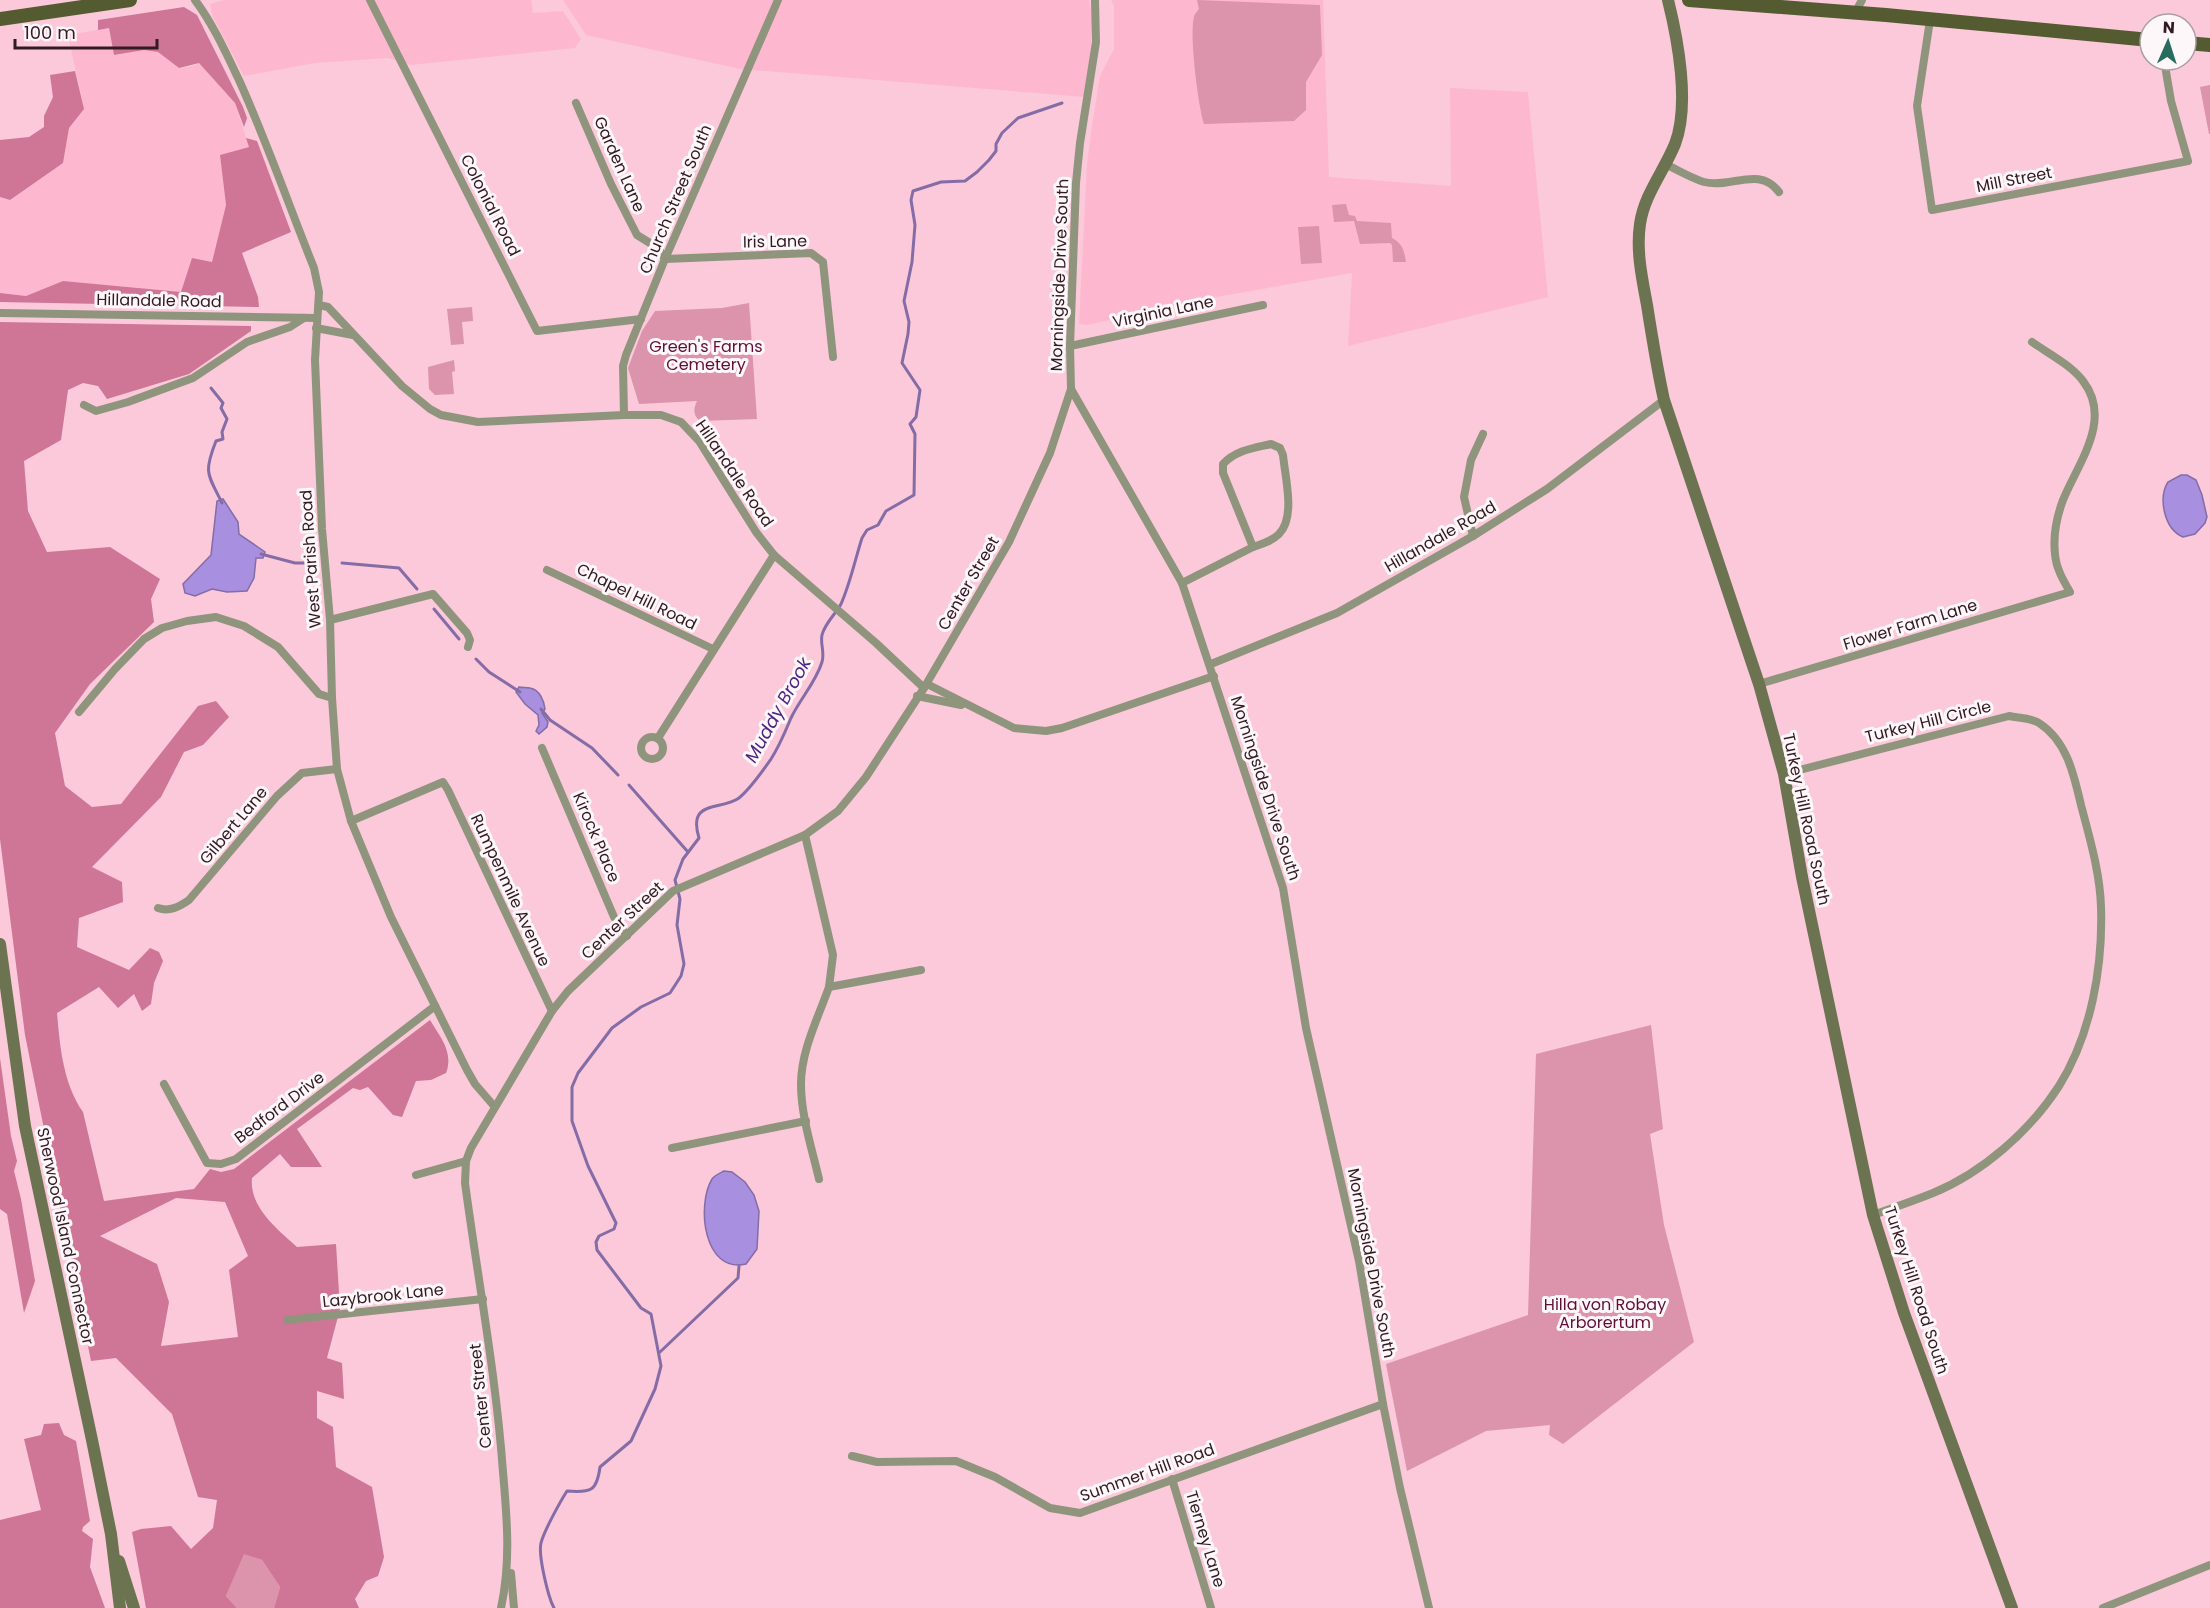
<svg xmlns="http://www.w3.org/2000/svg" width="2210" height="1608" font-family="Poppins,sans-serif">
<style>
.built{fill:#fdb8cf}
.green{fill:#dc93ac}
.forest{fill:#cf7696;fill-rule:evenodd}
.water{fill:#a88fdf;stroke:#846ca6;stroke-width:1.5}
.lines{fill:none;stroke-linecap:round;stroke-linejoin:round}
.stream{stroke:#846ca6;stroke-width:3}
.street{stroke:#8f947d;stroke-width:8}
.secondary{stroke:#6c7351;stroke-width:12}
.primary{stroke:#545b31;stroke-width:14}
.labels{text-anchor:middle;stroke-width:6;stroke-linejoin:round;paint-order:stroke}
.street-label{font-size:16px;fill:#311a22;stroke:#fef7f9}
.park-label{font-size:16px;fill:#600e35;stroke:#fef7f9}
.water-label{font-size:18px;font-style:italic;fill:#4b2582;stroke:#fef7f9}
</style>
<rect width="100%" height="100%" fill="#fbc9d9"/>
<g class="built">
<polygon points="224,0 531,0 533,13 563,11 581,39 575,48 411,65 388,58 315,63 244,76 213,17 210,4"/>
<polygon points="563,0 1089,0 1092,15 1091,45 1085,97 740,69 586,35"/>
<polygon points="1111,0 1323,0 1329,177 1451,186 1450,88 1528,92 1548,297 1348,346 1352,273 1188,302 1088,325 1079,324 1087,164 1092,126 1100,76 1114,49 1114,6"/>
<polygon points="109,28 114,55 144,50 158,52 179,68 191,67 199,63 235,103 249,147 220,155 226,205 212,262 181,292 63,281 26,296 0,293 0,197 10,200 63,163 69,128 84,109 68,35"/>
</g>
<g class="green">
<path d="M1197,0L1320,5L1322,55L1306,82V110L1294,121L1204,124C1198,105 1189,34 1194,17C1194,15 1198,10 1199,9Z"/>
<polygon points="2210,85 2210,134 2209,134 2200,87"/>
<path d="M1346,204L1349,215L1355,216L1357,221L1391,223L1392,238C1403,244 1404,250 1406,262H1393L1392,245L1390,243L1360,244L1354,221L1334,222L1332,205Z"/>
<polygon points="1319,226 1322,263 1301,264 1298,227"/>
<path d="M749,303L757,419L700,421C692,414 694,408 697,401L639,404L628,368L642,331L655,311L722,308Z"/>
<polygon points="472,307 473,321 462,322 464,344 451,345 447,309"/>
<polygon points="454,360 455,371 452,372 454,394 435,395 429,389 428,367"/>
<polygon points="1651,1025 1663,1129 1650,1134 1664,1225 1694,1342 1563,1444 1549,1435 1550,1425 1486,1431 1407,1471 1386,1364 1528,1315 1536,1054"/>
<polygon points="244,1553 262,1560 280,1587 274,1608 237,1608 226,1596"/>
</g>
<g class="forest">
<polygon points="184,7 197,15 243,107 247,118 244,127 235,103 199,63 179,68 158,52 144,50 114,55 109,28 98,30 98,20"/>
<polygon points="75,71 84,109 69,128 63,163 10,200 0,197 0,140 29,137 44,127 44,116 53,97 50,75"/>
<polygon points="246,138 257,141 291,232 242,253 258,297 259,307 0,302 0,293 26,296 63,281 181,292 192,258 212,262 226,205 220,155 249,147"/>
<path d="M0,322L251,326V331L189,374L107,399L98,386L83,383L68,390L61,440L24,461L28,511L47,552L110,547L160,579L151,599L154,622L90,684L55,733L65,786L92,807L121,804L198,706L216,701L229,717L203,745L184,752L161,797L92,867L122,882L123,902L79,918L77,947L129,970L150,948L159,952L163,961L154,983L151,1004L142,1011L134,994L118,1008L99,987L57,1013C60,1047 63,1083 83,1112L104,1201L194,1189L210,1169L221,1172L234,1169L430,1020C440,1037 454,1052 446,1073L431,1080L416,1081L402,1117L393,1115L368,1087L360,1090L353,1088L297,1129L322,1167H291L280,1154L252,1178C249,1207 277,1229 297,1247L336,1244L340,1309L327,1358L342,1363L344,1399L317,1391V1418L333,1427L336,1467L372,1487L384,1557L378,1576L366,1581L355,1599L359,1608H274L280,1587L262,1560L244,1554L226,1596L237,1608H146L132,1532L141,1529L171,1526L191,1549L213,1528L217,1500L198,1497L172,1414L116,1358L91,1361L25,1035L0,839ZM176,1198L225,1202L248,1256L229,1270L238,1337L161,1346L169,1302L157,1264L100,1236Z"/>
<polygon points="0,1058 11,1136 17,1161 14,1171 21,1199 35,1281 24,1313 7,1214 0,1209"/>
<polygon points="59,1423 64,1435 76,1441 90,1521 83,1527 82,1531 93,1539 90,1567 105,1608 0,1608 0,1520 41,1510 24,1439 41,1435 44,1424"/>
</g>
<g class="water">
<path d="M2181,475H2187L2196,480L2202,495L2207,517L2205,523L2195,534L2183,537C2164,529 2158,498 2168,482Z"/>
<polygon points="223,499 238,522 239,534 265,552 263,558 256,558 254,578 247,591 227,592 212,589 195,596 185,593 183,584 211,555 217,501"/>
<path d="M519,687C522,688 526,687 530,688C540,690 544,701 545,709L542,713L548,722L547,727L539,734L536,731L539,725L538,715L525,704L516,692Z"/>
<path d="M724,1171L732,1172L745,1182L754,1195L759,1211L757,1249L746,1264C704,1274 696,1206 712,1179C715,1175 720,1173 724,1171Z"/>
</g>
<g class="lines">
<g class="stream">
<path d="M211,388L223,403L221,408L227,419L222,432L223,439L216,441C203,474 208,474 222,503"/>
<polyline points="261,554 295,563 309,563"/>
<polyline points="342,563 399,568 417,589"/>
<polyline points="434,609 459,639"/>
<polyline points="476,659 489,672 520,692"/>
<polyline points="541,709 550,720 592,748 618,775"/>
<polyline points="629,785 688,852"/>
<polyline points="660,1352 738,1278 739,1266"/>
<path d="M554,1608C548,1597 538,1555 541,1543C544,1531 560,1502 567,1491C591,1493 597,1491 600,1467L631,1441L655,1389L661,1366L651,1314L641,1308L597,1250L596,1242L599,1236L614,1229L616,1223L588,1166L572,1121V1087L578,1073L612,1028L641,1007L670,993L681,976L684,964L677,925L680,899L675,880L683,859L699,838C687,799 721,811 739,798C751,788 762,772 771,759C780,745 785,732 791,718C800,699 816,682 822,662C825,652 820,644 822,635C825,623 835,615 841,604C850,584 855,560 862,538L867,530L878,525L886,511L914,495L915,434L910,424L916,417L920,390L902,363L908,334L909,322L904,301L912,262L915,225L911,200L913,191L941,182L965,181L977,172L989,160L996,151V144L1002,133L1018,118L1062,103"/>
</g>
<g class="street">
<path d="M195,0C213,24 226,53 239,80C267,142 289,206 314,268L319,292L315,360L322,529L330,620L332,698L337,769L351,821L391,917L467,1070L475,1084L494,1106"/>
<polyline points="370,0 537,331 641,319"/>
<polyline points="1095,0 1096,42 1080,143 1076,183 1070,346 1071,389 1182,583 1283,888 1306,1028 1359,1261 1383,1404 1400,1488 1429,1608"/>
<polyline points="1855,13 1862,0"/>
<polyline points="1930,20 1917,106 1932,210 2188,161 2171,101 2164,60"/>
<polyline points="576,103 611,184 637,235 658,248 665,259 811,253 823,262 833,357"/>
<path d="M1665,164C1678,170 1691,178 1704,182C1731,189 1759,165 1779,192"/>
<polyline points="319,305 328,307 402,386 430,409 441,415 478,422 624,415 661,415 681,422 699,441 756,532 774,555 876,643 924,688"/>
<polyline points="0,313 317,318"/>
<polyline points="316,328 353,335"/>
<polyline points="1070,346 1263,305"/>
<polyline points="84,405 96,411 128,402 193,378 247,342 290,327 304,318"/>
<polyline points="624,415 623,366 626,355 665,259 778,0"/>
<path d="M1271,444L1280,448L1283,455C1285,477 1296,517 1279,534C1272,541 1262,544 1253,547L1223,473V464C1236,450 1254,448 1271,444Z"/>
<polyline points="1473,536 1464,497 1471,460 1483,434"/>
<polyline points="547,570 713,649"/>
<polyline points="1182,583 1253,547"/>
<polyline points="330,620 433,594 467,633 470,640 468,647"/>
<polyline points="1211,664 1337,613 1473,536 1547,489 1664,400"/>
<polyline points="927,684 1014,728 1046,731 1062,728 1214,676"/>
<path d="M1759,684L2070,592C2063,580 2056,568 2055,554C2053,536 2057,516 2063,500C2078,463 2113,420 2083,381C2071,365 2049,354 2032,342"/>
<polyline points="917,696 961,705"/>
<polyline points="79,712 115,669 144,639 162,628 187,621 216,617 244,626 278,647 319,694 332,698"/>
<circle cx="652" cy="748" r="11"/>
<polyline points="658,738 774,555"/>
<polyline points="542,748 614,917 627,936"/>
<path d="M1784,774L2009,716C2018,718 2032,718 2039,723C2067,741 2074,775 2081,805C2090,839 2100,873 2101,907C2103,967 2091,1035 2059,1086C2030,1131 1982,1173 1933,1193C1913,1201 1893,1208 1873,1215"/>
<polyline points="351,821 443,782 448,790 552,1011"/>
<polyline points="805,835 833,955 829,987"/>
<path d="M158,908C169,912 179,907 189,900L277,796L302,773L337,769"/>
<polyline points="164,1084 207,1163 221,1164 236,1159 435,1006"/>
<polyline points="672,1148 806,1121"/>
<polyline points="416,1175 466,1161"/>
<path d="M819,1179C812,1149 801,1116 801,1084C801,1051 818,1018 829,987L921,970"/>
<polyline points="287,1320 483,1299"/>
<polyline points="852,1456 877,1462 956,1461 995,1477 1050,1508 1080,1513 1383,1404"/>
<polyline points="1172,1479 1211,1608"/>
<polyline points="511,1573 514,1608"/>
<path d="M501,1608C511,1562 507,1518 503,1472C496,1375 478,1280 465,1183L466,1161L471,1148L552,1011L568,991L673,891L805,835L838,811L866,777L924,688L1009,542L1050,453L1071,389"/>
<polyline points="2103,1608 2210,1565"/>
</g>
<g class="secondary">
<path d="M1668,0C1678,40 1690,105 1675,144C1664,171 1644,195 1640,224C1636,251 1642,278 1647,305C1652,337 1657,368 1664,400L1759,684L1784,774L1802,877L1873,1215L1904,1313L2012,1608"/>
<polyline points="0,944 25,1126 92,1440 111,1534 120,1608"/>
<polyline points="119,1561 134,1608"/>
</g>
<g class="primary">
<polyline points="1689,0 1886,15 2150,40"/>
<polyline points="0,19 130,0"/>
<polyline points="2186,43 2210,45"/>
</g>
</g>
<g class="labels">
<g class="street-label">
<text transform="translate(620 164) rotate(66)" y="6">Garden Lane</text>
<text transform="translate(2014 179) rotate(-11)" y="6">Mill Street</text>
<text transform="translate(675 199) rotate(-67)" y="6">Church Street South</text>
<text transform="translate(491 205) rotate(63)" y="6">Colonial Road</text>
<text transform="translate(775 241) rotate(-1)" y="6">Iris Lane</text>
<text transform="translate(1059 275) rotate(-88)" y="6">Morningside Drive South</text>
<text transform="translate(159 300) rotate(1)" y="6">Hillandale Road</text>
<text transform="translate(1163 311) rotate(-12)" y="6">Virginia Lane</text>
<text transform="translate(735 473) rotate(56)" y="6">Hillandale Road</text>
<text transform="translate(1440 536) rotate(-30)" y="6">Hillandale Road</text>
<text transform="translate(310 559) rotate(-94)" y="6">West Parish Road</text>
<text transform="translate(968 583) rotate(-60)" y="6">Center Street</text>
<text transform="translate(637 596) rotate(26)" y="6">Chapel Hill Road</text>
<text transform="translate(1910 624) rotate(-17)" y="6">Flower Farm Lane</text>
<text transform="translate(1928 721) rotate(-14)" y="6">Turkey Hill Circle</text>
<text transform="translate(1266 788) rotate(72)" y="6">Morningside Drive South</text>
<text transform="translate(1807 819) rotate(78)" y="6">Turkey Hill Road South</text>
<text transform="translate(233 825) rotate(-50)" y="6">Gilbert Lane</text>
<text transform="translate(597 837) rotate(67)" y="6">Kirock Place</text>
<text transform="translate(511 890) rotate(65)" y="6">Rumpenmile Avenue</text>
<text transform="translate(622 920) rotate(-43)" y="6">Center Street</text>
<text transform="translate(279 1107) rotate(-37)" y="6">Bedford Drive</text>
<text transform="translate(66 1236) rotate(78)" y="6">Sherwood Island Connector</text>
<text transform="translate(1372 1263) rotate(79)" y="6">Morningside Drive South</text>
<text transform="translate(1917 1290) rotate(72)" y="6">Turkey Hill Road South</text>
<text transform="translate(383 1295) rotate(-6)" y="6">Lazybrook Lane</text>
<text transform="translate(480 1396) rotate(-96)" y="6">Center Street</text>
<text transform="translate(1147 1472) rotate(-20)" y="6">Summer Hill Road</text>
<text transform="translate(1206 1539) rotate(73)" y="6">Tierney Lane</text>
</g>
<g class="park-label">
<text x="706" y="352">Green's Farms<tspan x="706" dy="18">Cemetery</tspan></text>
<text x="1605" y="1310">Hilla von Robay<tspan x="1605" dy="18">Arborertum</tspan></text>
</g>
<g class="water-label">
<text transform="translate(778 710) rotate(-61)" y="6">Muddy Brook</text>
</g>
</g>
<g transform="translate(2168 42) rotate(3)"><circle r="28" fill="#fef7f9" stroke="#ac9fa3" stroke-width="1.5"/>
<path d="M0-4.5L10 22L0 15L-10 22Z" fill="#276c5e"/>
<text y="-9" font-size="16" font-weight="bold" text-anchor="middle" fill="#311a22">N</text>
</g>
<path d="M15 39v9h142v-9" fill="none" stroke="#311a22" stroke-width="3"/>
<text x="24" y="39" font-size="18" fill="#311a22" stroke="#fef7f9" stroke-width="4.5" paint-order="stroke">100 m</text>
</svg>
